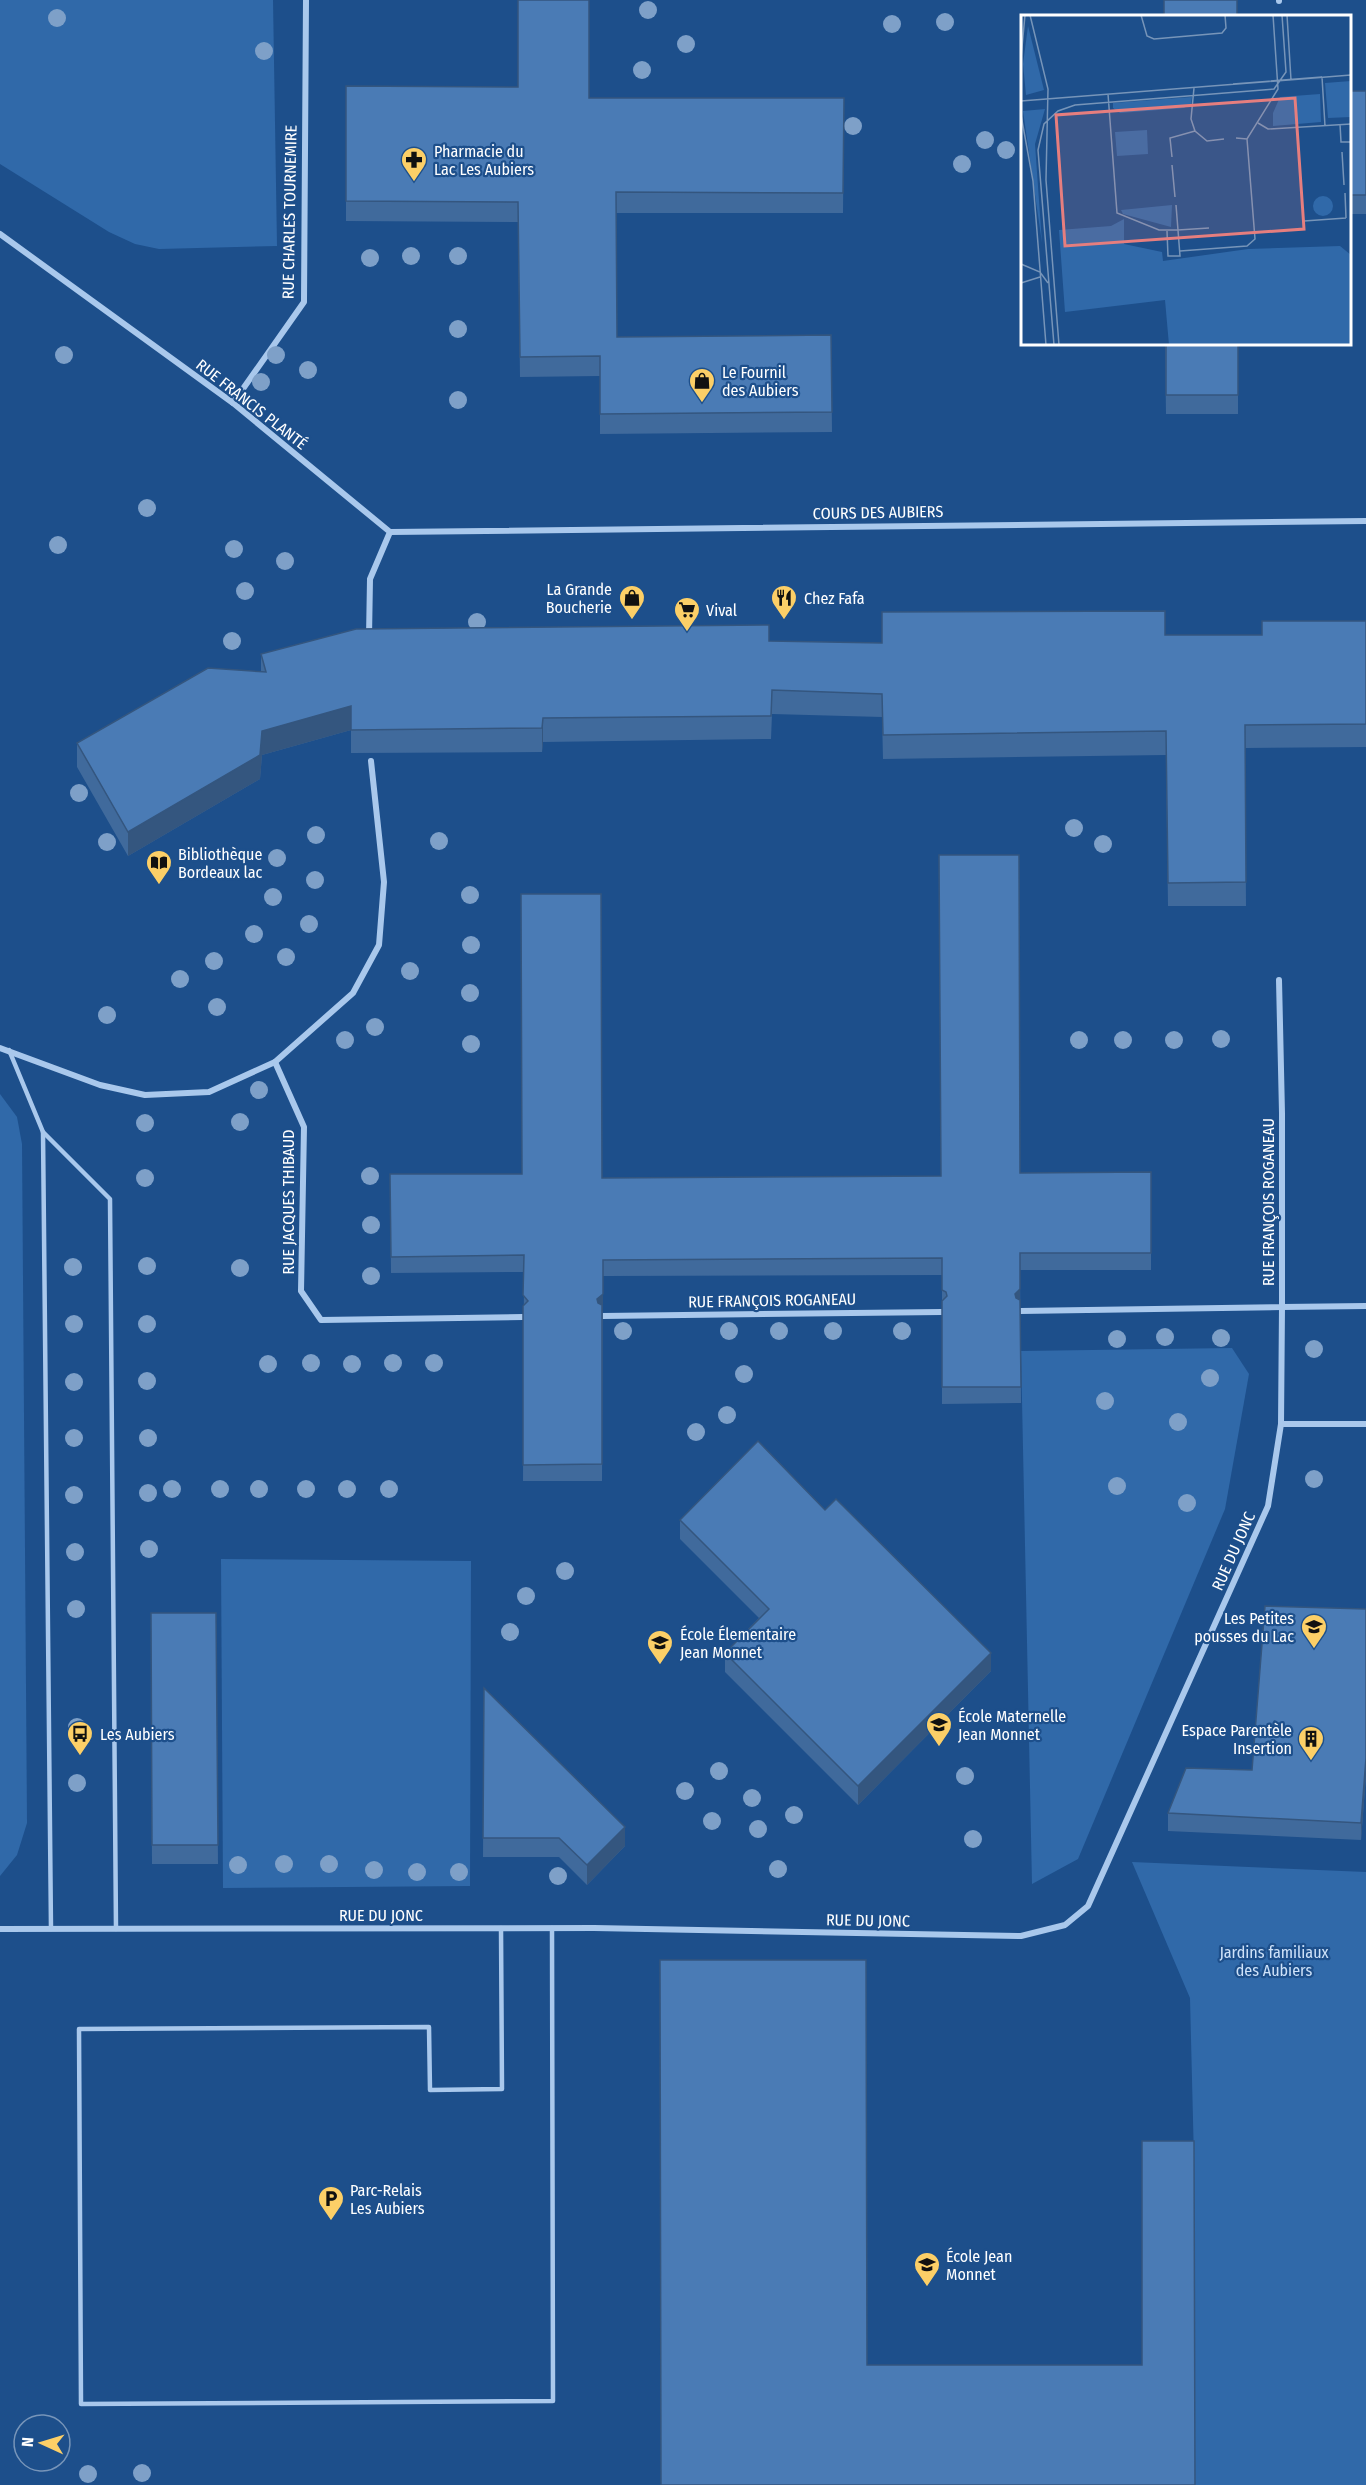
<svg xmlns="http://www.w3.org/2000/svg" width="1366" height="2485" font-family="'Fira Sans Condensed',sans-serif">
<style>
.green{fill:#3069a9}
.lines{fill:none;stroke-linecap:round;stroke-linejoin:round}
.lane{stroke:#a9c8ec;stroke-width:4.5}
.street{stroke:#a9c8ec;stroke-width:6}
.tree{fill:#7ea0c8}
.wall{fill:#406a9c}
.shaded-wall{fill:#34567f}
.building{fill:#4a7bb5;stroke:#34567f;stroke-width:1.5}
.labels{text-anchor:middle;stroke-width:4.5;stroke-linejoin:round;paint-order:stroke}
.poi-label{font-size:16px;fill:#fff;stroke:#1d4f8b;text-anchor:start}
.street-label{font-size:16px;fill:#fff;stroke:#1d4f8b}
.park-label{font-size:16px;fill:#cee2f9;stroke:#1d4f8b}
.inset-road{fill:none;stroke:#7795b9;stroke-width:1.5}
.view{fill:#e67e7e;fill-opacity:0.15;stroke:#e67e7e;stroke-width:3}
.inset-edge{fill:none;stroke:#fff;stroke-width:3}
</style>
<rect width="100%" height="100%" fill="#1d4f8b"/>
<g class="green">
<polygon points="0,0 273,0 277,246 159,249 135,244 109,232 0,164"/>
<polygon points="0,1094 17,1117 22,1144 27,1823 17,1855 0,1876"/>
<polygon points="1232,1348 1249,1374 1225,1509 1078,1859 1032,1884 1021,1351"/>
<polygon points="221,1559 471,1561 470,1886 223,1888"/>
<polygon points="1132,1862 1366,1872 1366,2485 1194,2485 1194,2160 1190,1998"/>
</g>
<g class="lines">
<g class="lane">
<polyline points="9,1050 43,1132 51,1929"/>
<polyline points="43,1132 110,1199 116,1929"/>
<polyline points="501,1928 502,2089 430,2090 429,2027 79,2029 81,2404 553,2401 552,1928"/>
</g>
<g class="street">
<polyline points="1279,1 1279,0"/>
<polyline points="0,234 233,403 390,532 370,579 369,637"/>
<polyline points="233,403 304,302 306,0"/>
<polyline points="390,532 1366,521"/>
<polyline points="0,1048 100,1085 145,1095 209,1092 275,1062 353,993 379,945 384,882 371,761"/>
<polyline points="275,1062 304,1127 301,1291 321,1320 523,1317"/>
<polyline points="1020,1311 1282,1307 1282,1113 1279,980"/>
<polyline points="602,1316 942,1312"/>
<polyline points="1281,1424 1366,1424"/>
<polyline points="0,1929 594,1928 1021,1936 1065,1925 1088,1906 1268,1506 1281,1424 1282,1307 1366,1306"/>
</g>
</g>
<g class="tree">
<circle cx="648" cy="10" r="9"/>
<circle cx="57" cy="18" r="9"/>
<circle cx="945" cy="22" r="9"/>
<circle cx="892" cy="24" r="9"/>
<circle cx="686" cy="44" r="9"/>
<circle cx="264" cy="51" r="9"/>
<circle cx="642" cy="70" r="9"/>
<circle cx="853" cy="126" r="9"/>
<circle cx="985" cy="140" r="9"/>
<circle cx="1006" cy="150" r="9"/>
<circle cx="962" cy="164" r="9"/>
<circle cx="411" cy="256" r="9"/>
<circle cx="458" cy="256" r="9"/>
<circle cx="370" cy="258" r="9"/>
<circle cx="458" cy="329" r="9"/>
<circle cx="64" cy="355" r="9"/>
<circle cx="276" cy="355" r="9"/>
<circle cx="308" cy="370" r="9"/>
<circle cx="261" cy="382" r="9"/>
<circle cx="458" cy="400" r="9"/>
<circle cx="147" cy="508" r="9"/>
<circle cx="58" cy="545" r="9"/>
<circle cx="234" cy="549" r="9"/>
<circle cx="285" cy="561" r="9"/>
<circle cx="245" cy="591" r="9"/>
<circle cx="477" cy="622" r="9"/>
<circle cx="232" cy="641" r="9"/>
<circle cx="79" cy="793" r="9"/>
<circle cx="1074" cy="828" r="9"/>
<circle cx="316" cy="835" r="9"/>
<circle cx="439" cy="841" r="9"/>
<circle cx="107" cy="842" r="9"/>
<circle cx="1103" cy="844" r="9"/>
<circle cx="277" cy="858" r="9"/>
<circle cx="315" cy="880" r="9"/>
<circle cx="470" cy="895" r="9"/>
<circle cx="273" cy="897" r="9"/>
<circle cx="309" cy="924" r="9"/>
<circle cx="254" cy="934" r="9"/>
<circle cx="471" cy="945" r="9"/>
<circle cx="286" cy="957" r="9"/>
<circle cx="214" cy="961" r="9"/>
<circle cx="410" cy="971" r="9"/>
<circle cx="180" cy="979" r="9"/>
<circle cx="470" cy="993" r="9"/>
<circle cx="217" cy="1007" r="9"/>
<circle cx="107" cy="1015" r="9"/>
<circle cx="375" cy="1027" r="9"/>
<circle cx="1221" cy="1039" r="9"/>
<circle cx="345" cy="1040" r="9"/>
<circle cx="1079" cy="1040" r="9"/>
<circle cx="1123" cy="1040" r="9"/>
<circle cx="1174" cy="1040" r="9"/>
<circle cx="471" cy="1044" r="9"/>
<circle cx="259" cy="1090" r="9"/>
<circle cx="240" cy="1122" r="9"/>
<circle cx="145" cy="1123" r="9"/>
<circle cx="370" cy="1176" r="9"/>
<circle cx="145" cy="1178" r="9"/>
<circle cx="371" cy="1225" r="9"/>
<circle cx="147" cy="1266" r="9"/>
<circle cx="73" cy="1267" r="9"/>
<circle cx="240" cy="1268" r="9"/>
<circle cx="371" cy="1276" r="9"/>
<circle cx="74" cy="1324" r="9"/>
<circle cx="147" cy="1324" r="9"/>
<circle cx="623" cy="1331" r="9"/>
<circle cx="729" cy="1331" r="9"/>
<circle cx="779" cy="1331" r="9"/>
<circle cx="833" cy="1331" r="9"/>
<circle cx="902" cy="1331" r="9"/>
<circle cx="1165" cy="1337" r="9"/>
<circle cx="1221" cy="1338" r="9"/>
<circle cx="1117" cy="1339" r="9"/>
<circle cx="1314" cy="1349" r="9"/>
<circle cx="311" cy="1363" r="9"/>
<circle cx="393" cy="1363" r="9"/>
<circle cx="434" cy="1363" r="9"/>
<circle cx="268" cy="1364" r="9"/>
<circle cx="352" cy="1364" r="9"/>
<circle cx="744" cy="1374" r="9"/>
<circle cx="1210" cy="1378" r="9"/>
<circle cx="147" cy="1381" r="9"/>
<circle cx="74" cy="1382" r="9"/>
<circle cx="1105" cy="1401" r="9"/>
<circle cx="727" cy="1415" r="9"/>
<circle cx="1178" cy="1422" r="9"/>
<circle cx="696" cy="1432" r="9"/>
<circle cx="74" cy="1438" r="9"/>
<circle cx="148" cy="1438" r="9"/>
<circle cx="1314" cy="1479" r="9"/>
<circle cx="1117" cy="1486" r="9"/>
<circle cx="172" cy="1489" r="9"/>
<circle cx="220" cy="1489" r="9"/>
<circle cx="259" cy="1489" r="9"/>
<circle cx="306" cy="1489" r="9"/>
<circle cx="347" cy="1489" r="9"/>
<circle cx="389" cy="1489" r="9"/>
<circle cx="148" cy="1493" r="9"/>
<circle cx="74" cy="1495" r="9"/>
<circle cx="1187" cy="1503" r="9"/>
<circle cx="149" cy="1549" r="9"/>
<circle cx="75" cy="1552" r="9"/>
<circle cx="565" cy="1571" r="9"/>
<circle cx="526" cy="1596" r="9"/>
<circle cx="76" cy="1609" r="9"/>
<circle cx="510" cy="1632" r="9"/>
<circle cx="77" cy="1727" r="9"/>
<circle cx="719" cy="1771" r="9"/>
<circle cx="965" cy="1776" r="9"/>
<circle cx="77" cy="1783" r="9"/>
<circle cx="685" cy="1791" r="9"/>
<circle cx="752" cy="1798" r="9"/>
<circle cx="794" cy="1815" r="9"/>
<circle cx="712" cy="1821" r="9"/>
<circle cx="758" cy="1829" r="9"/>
<circle cx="973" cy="1839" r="9"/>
<circle cx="284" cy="1864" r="9"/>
<circle cx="329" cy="1864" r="9"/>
<circle cx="238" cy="1865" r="9"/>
<circle cx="778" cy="1869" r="9"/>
<circle cx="374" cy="1870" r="9"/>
<circle cx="417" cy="1872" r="9"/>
<circle cx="459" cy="1872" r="9"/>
<circle cx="558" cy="1876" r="9"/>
<circle cx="142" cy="2473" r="9"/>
<circle cx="88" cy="2474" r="9"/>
</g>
<g class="wall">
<polygon points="346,86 589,98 844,98 843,213 616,213 617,337 831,335 832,432 600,434 600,376 520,377 518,222 346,221"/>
<rect x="1350" y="91" width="16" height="123"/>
<polygon points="1165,344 1238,344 1238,414 1166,414"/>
<polygon points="1366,621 1366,747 1245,748 1246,906 1168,906 1166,755 883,759 882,717 772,714 771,739 543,742 542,752 351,753 351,730 262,755 260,779 128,856 77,767 77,743 261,672 261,654 769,641 882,643 1165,635 1262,635"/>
<polygon points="1151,1172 1151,1270 1020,1270 1021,1403 942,1404 942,1275 603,1276 602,1481 523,1481 524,1272 391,1273 390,1174 602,1178 940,1176 1020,1173"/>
<polygon points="825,1510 991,1671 858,1805 725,1672 725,1653 759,1618 680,1539 680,1520"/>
<polygon points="1366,1609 1366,1775 1361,1840 1168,1831 1168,1813 1252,1770"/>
<polygon points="151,1613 216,1613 218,1864 152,1864"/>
<polygon points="484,1688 625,1846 587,1885 559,1857 483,1857"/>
</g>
<g class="shaded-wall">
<polygon points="351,706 351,730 262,755 260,779 128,856 128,832 262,731"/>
<polygon points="543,718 543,742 542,752 542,728"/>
<polygon points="603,1260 603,1311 597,1315 597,1299"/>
<polygon points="1020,1289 1020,1306 1015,1310 1015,1294"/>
<polygon points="991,1653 991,1671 858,1805 858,1786"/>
<polygon points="1366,1758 1366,1775 1361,1840 1361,1823"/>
<polygon points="625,1827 625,1846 587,1885 587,1865"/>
</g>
<g class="building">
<polygon points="518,0 589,0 589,98 844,98 843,193 616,192 617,337 831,335 832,412 600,414 600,356 520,357 518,202 346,201 346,86 518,87"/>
<rect x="1164" y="0" width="73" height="16"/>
<rect x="1350" y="91" width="16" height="104"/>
<rect x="1166" y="344" width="72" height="51"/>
<polygon points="1165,611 1165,635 1262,635 1262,621 1366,621 1366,724 1245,725 1246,882 1168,883 1166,731 883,735 882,694 772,690 771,716 543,718 542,728 351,730 351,706 262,731 260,755 128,832 77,743 208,668 266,672 261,654 356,629 769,625 769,641 882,643 882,612"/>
<polygon points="939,855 1019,855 1020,1173 1151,1172 1151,1253 1020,1253 1020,1289 1015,1294 1016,1298 1020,1300 1021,1387 942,1387 942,1301 947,1296 946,1292 942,1290 942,1258 603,1260 603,1294 597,1299 598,1303 602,1305 602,1464 523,1465 523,1306 528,1301 523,1295 524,1255 391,1257 390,1174 522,1174 521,894 601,894 602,1178 941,1176"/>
<polygon points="758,1441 825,1510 836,1499 991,1653 858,1786 725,1653 769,1609 680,1520"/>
<polygon points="1265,1606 1366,1609 1366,1758 1361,1823 1168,1813 1186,1768 1252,1770"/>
<polygon points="151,1613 216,1613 218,1845 152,1845"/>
<polygon points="484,1688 625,1827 587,1865 559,1838 483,1838"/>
<polygon points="660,1960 866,1960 867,2365 1142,2365 1142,2141 1194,2141 1195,2485 661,2485"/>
</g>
<defs>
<symbol id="pharmacy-pin" viewBox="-11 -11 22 30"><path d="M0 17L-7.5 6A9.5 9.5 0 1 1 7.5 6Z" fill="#fccf67" stroke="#1d4f8b"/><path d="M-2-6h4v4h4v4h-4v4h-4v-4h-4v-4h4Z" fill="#111"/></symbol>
<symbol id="shop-pin" viewBox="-11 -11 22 30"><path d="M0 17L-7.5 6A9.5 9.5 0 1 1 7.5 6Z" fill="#fccf67" stroke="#1d4f8b"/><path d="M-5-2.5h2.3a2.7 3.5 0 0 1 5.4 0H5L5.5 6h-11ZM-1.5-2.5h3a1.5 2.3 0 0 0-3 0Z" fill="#111"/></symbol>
<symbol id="restaurant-pin" viewBox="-11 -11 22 30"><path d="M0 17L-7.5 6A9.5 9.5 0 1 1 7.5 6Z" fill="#fccf67" stroke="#1d4f8b"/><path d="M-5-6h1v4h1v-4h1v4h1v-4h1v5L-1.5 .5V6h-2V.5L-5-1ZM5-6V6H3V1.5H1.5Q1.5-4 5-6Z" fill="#111"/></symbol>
<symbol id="supermarket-pin" viewBox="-11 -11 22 30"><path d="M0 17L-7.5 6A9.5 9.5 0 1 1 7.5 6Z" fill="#fccf67" stroke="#1d4f8b"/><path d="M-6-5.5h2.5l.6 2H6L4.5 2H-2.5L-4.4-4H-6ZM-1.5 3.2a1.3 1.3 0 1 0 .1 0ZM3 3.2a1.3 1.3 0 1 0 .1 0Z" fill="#111"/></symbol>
<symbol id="library-pin" viewBox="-11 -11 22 30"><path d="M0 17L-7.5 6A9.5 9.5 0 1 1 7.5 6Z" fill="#fccf67" stroke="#1d4f8b"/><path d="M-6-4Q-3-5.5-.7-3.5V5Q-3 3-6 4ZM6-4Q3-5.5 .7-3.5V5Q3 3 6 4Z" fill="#111"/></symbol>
<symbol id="school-pin" viewBox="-11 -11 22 30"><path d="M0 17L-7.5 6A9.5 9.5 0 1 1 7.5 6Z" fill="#fccf67" stroke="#1d4f8b"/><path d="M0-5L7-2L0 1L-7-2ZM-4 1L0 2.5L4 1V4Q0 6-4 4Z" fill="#111"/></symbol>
<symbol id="bus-pin" viewBox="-11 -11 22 30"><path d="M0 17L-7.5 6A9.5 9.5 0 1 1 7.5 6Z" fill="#fccf67" stroke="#1d4f8b"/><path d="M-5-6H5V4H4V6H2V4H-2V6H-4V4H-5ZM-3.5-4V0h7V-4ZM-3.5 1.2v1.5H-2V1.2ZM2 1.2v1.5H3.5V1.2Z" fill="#111"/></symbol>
<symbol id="building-pin" viewBox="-11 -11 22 30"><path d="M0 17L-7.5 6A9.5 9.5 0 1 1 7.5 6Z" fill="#fccf67" stroke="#1d4f8b"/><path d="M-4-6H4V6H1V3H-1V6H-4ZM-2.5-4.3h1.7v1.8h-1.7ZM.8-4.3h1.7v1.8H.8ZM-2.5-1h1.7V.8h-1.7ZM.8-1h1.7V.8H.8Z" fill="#111"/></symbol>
<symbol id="parking-pin" viewBox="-11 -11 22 30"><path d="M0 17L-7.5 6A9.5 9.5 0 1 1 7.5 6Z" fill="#fccf67" stroke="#1d4f8b"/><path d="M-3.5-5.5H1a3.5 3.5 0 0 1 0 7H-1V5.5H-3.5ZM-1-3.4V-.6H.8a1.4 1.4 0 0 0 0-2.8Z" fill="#111"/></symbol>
</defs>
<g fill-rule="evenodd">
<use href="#pharmacy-pin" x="399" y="145" width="30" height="40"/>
<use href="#shop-pin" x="687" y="366" width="30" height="40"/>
<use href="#shop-pin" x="617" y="583" width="30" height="40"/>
<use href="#restaurant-pin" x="769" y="583" width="30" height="40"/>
<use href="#supermarket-pin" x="672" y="595" width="30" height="40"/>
<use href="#library-pin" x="144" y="848" width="30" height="40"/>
<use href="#school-pin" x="1299" y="1612" width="30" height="40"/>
<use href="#school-pin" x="645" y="1628" width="30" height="40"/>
<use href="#school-pin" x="924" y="1710" width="30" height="40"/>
<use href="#bus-pin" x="65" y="1719" width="30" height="40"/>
<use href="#building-pin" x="1296" y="1724" width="30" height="40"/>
<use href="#parking-pin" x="316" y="2184" width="30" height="40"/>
<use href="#school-pin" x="912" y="2250" width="30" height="40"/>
</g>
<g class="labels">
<g class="poi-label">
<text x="434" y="157">Pharmacie du<tspan x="434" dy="18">Lac Les Aubiers</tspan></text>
<text x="722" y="378">Le Fournil<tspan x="722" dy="18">des Aubiers</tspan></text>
<text x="612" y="595" text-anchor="end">La Grande<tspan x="612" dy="18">Boucherie</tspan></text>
<text x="804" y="604">Chez Fafa</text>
<text x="706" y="616">Vival</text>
<text x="178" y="860">Bibliothèque<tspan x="178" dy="18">Bordeaux lac</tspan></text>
<text x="1294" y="1624" text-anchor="end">Les Petites<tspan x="1294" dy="18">pousses du Lac</tspan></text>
<text x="680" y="1640">École Élementaire<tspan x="680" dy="18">Jean Monnet</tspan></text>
<text x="958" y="1722">École Maternelle<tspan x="958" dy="18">Jean Monnet</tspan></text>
<text x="1292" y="1736" text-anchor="end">Espace Parentèle<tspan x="1292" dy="18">Insertion</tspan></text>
<text x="100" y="1740">Les Aubiers</text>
<text x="350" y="2196">Parc-Relais<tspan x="350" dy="18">Les Aubiers</tspan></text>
<text x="946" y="2262">École Jean<tspan x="946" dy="18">Monnet</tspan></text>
</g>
<g class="street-label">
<text transform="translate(289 212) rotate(-89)" y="6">RUE CHARLES TOURNEMIRE</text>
<text transform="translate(252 404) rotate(38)" y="6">RUE FRANCIS PLANTÉ</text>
<text transform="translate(878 512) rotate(-1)" y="6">COURS DES AUBIERS</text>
<text transform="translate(288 1202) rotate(-90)" y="6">RUE JACQUES THIBAUD</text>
<text transform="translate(1268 1202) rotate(-90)" y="6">RUE FRANÇOIS ROGANEAU</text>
<text transform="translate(772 1300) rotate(-1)" y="6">RUE FRANÇOIS ROGANEAU</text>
<text transform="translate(1233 1551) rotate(-66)" y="6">RUE DU JONC</text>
<text x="381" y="1921">RUE DU JONC</text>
<text transform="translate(868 1920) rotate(1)" y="6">RUE DU JONC</text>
</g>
<g class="park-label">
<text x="1274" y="1958">Jardins familiaux<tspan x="1274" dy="18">des Aubiers</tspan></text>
</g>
</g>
<g transform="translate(1021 15)">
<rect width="330" height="330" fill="#1d4f8b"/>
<path d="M7,11L23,75L5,80L2,49ZM330,66V102L307,103L304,68ZM299,79L300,107L252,111V98L259,82ZM171,82L170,89L163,93L99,98L92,93V88ZM24,94L14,129L21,228L2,96ZM126,115L127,139L96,141L94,117ZM292 191a10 10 0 1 1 20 0a10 10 0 1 1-20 0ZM151,190L150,212L102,199L100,195ZM103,204V229L141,237L142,246L227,234L319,231L330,240V330H148L144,285L44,297L38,215L90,211Z" fill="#3069a9"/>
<path class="inset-road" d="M9,0L27,74L25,165L38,330M120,0L126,21L133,24L201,18L205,13L204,0M266,0L270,65M0,43L4,0M301,62L304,111M212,69L301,62M173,73L170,104L174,116L186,126L203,124M87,79L96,198L138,215H157L159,241H147L146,216M0,86L330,60M0,100L12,166L25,330M237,108L247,114L330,109M319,109L320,127H330M215,123L226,124L257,74L252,0M321,137L323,170M151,142L149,123L174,116M151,150L154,182M324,178L325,203M155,190L157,215L188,213M283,206L325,203M159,236L226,231L234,224L226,124M0,249L19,257L27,268M0,268L19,262M33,330L17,135L23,109L37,96L54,90L253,74L265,57L261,0"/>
<path class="view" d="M274,83L283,214L44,231L35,100Z"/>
<rect width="330" height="330" class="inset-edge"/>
</g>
<g transform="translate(42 2443) rotate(274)"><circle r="28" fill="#1d4f8b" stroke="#7795b9" stroke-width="1.5"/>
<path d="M0-4.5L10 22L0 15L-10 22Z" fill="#fccf67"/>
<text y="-9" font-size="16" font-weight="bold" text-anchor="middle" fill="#ffffff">N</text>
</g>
</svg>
